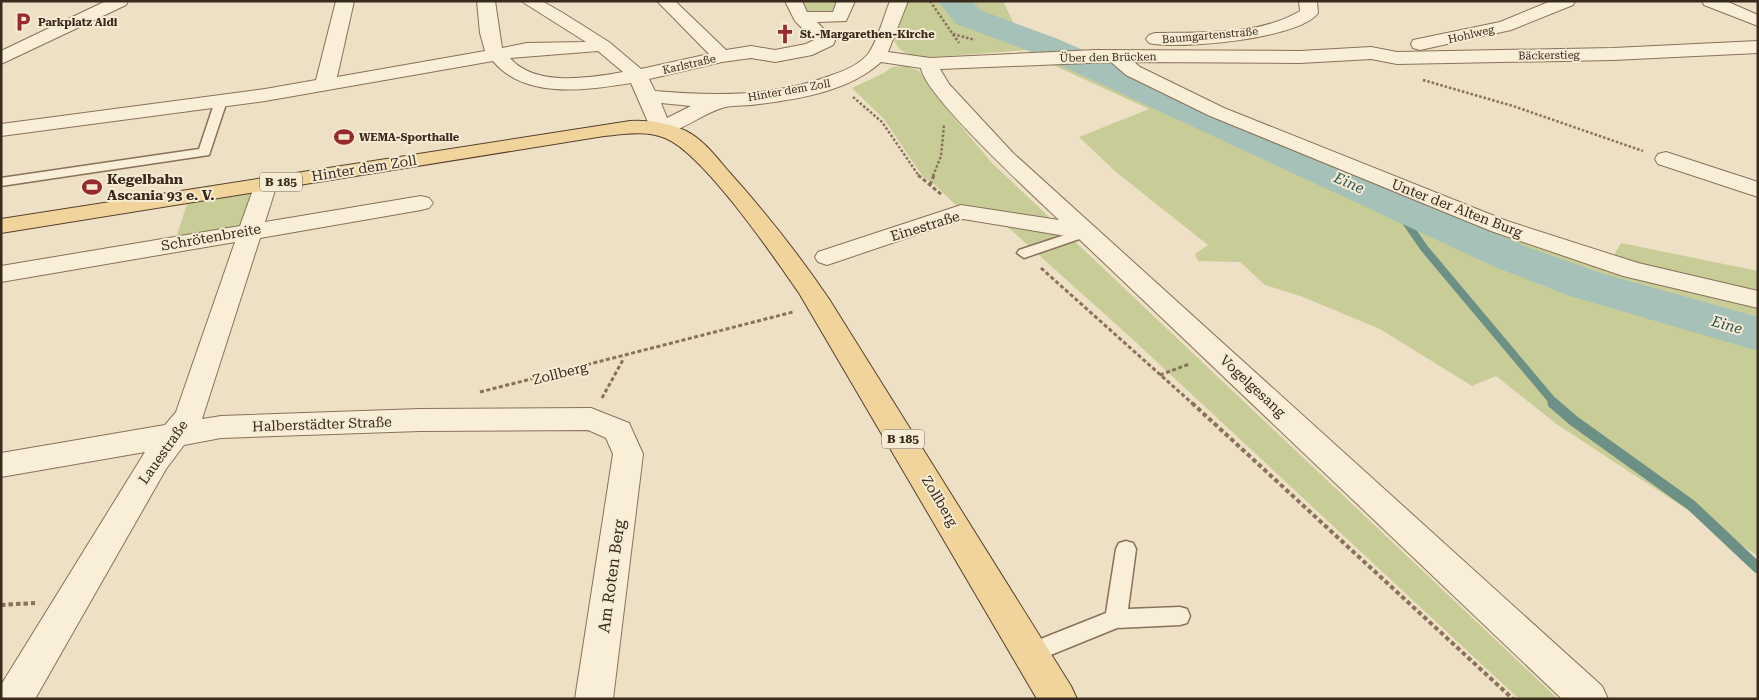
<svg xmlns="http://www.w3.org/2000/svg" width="1759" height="700" font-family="'Roboto Serif',serif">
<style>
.green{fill:#c8cc97}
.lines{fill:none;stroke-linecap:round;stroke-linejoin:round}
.stream-far1{stroke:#6c8f86;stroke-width:8}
.stream{stroke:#6c8f86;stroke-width:11}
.river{fill:#a6c1b8;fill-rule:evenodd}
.lane-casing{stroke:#89715a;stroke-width:3}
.street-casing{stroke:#89715a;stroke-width:2}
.primary-casing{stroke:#56402e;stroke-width:2}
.path-far2{stroke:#89715a;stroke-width:2.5;stroke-dasharray:2.5 2;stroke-linecap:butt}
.path-far1{stroke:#89715a;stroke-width:3;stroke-dasharray:4 2.5;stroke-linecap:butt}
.path{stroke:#89715a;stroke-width:4;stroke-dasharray:4.5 3;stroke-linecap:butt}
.lane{fill:#f9eed7;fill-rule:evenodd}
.street{fill:#f9eed7;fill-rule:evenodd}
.primary{fill:#f1d49b;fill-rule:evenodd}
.labels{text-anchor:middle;stroke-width:4;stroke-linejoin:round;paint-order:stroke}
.far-poi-label{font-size:11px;font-weight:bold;fill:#392a1e;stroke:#f6ebd3;text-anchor:start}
.far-street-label{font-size:11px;fill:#392a1e;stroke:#f6ebd3}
.shield{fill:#f6ebd3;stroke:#726454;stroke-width:1}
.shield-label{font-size:12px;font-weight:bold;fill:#392a1e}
.street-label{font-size:14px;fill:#392a1e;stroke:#f6ebd3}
.poi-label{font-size:14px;font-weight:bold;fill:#392a1e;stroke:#f6ebd3;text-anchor:start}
.water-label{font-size:15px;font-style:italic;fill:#2d5854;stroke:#f6ebd3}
.near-street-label{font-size:16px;fill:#392a1e;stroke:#f6ebd3}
</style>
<rect width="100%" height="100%" fill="#eee0c4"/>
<g class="green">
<polygon points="799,1 841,1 836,16 804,15"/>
<path d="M908,1H1003L1027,50L920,58C908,54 900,53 894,40Z"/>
<polygon points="1100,62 1216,118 1426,206 1606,269 1621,243 1758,271 1758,556 1558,425 1496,376 1472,386 1380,329 1303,297 1265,285 1240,262 1198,261 1195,254 1208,245 1116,172 1079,137 1149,109 1053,65"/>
<polygon points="906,66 919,71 950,113 991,162 1558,699 1519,699 1128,335 992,213 959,208 934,184 923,177 884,119 852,88 884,73 892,67"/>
<polygon points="254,192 245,227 176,238 187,204"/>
</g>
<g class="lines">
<polyline class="stream-far1" points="1393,203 1424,248 1555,404"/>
<polyline class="stream" points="1553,403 1574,421 1691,505 1758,568"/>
<polygon class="river" points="938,1 972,1 980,10 1058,39 1527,247 1604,274 1758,317 1758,351 1570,296 1495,267 1034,53 956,24"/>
<defs>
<g id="lane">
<polygon points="221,97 227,101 209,155 1,186 1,178 199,149 215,101"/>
<polygon points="1086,228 1091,229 1093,232 1091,235 1024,258 1017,253 1019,250"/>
<polygon points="1126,541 1133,543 1136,549 1128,609 1180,607 1187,609 1190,616 1187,623 1180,625 1117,628 1031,663 1023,660 1020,653 1023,646 1106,613 1116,549 1119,543"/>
</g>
<g id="street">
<polygon points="106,1 128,1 126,5 1,64 1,51"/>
<path d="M336,1H354L337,77L485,51L480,33L477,1H495L502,48L527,43L586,42L521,1H542L563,13L609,42L641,69L709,54L657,1H675L726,50L751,46L775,50L806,44L814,40L795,21L785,1H802L807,12H833L837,1H855L846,21L817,22L835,41L833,45L812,55L775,62L751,58L722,62L649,79L655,91C716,96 775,97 832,75C844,71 860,64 868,54C877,42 884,16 890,1H908L888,52L930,58L1096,50L1300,51L1371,47L1397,52L1613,48L1758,41V53L1613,60L1397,64L1371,59L1300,63L1134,62L1140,67L1224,108L1507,221L1638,263L1758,291V308L1623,276L1491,231L1210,116L1126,75L1111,62L940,69L949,84L1013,153L1602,686L1608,699H1562L1078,238L963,219L836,262L827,265L818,262L815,257L818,252L961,205L1059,220C1035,197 924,95 921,68L881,62C849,91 800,99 759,104C748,106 735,105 725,107C703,113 684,130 662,135L655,133L651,129L631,83C587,90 525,100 493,61L265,101L1,136V124L265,89L316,80ZM598,51L623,72C589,78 535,87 510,58ZM661,103L691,106L667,118Z"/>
<path d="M1299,1H1317L1318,13C1300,39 1178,50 1149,43L1146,39L1149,35L1155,33C1202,32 1258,36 1300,11Z"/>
<polygon points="1551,1 1575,1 1573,5 1511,30 1420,50 1413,48 1411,44 1413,40 1500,22"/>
<polygon points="1702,1 1726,1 1758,15 1758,26 1704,5"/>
<polygon points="1666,152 1758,182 1758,197 1658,164 1655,159 1658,154"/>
<polygon points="266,177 274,179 277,184 265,222 421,196 429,198 433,203 429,208 421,210 260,238 202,419 221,416 420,409 591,408 629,423 643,454 613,699 575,699 613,454 606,438 588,430 420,431 221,438 184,445 166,469 35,699 1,699 1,685 145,452 1,477 1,453 165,425 176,412 235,242 1,282 1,266 240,226 255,184 258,179"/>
</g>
<path id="primary" d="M630,121C649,120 669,123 686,131C704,140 717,158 730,173C766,213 799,255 829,299L1071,686L1077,699H1037L799,293C774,257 703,153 665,138C646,130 624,134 604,136L1,233V219Z"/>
</defs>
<use href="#lane" class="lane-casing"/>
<use href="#street" class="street-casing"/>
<use href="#primary" class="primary-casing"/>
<g class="path-far2">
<polyline points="930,1 959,43"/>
<polyline points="953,34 975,40"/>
<polyline points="1423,80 1513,106 1643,151"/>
<polyline points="853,97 882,122 919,176"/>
<polyline points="933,176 941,156 944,125"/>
</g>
<g class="path-far1">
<polyline points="918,175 942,195"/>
<polyline points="930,185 934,175"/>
<polyline points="1041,268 1193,404"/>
<polyline points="1160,375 1189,364"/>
<polyline points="480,392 793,312"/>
<polyline points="602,398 624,358"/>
</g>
<g class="path">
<polyline points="1192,403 1513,699"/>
<polyline points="1,605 35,603"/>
</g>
<use href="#lane" class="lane"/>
<use href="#street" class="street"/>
<use href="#primary" class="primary"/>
</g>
<defs>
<symbol id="parking-bare" viewBox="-9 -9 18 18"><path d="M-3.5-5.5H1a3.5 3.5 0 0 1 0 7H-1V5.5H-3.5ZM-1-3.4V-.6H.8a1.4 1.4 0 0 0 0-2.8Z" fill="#982a2e" stroke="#f6ebd3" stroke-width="2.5" paint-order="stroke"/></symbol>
<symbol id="church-bare" viewBox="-9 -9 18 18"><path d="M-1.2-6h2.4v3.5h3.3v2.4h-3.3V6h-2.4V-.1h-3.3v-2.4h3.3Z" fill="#982a2e" stroke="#f6ebd3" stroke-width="2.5" paint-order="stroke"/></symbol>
<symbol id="stadium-bare" viewBox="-9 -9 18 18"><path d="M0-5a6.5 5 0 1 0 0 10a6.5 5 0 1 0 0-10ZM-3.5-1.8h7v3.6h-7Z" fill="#982a2e" stroke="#f6ebd3" stroke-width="2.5" paint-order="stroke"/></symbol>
</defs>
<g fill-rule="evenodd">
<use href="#parking-bare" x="9" y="8" width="28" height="28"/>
<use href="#church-bare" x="771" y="20" width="28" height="28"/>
<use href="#stadium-bare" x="330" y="123" width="28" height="28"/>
<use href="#stadium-bare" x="78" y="173" width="28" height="28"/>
</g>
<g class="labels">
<g class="far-poi-label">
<text x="38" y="26">Parkplatz Aldi</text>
<text x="800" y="38">St.-Margarethen-Kirche</text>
<text x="359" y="141">WEMA-Sporthalle</text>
</g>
<g class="far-street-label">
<text transform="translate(1471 34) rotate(-13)" y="4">Hohlweg</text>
<text transform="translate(1210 35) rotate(-5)" y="4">Baumgartenstraße</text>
<text transform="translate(1549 55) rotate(-1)" y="4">Bäckerstieg</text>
<text transform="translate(1108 57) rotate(-1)" y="4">Über den Brücken</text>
<text transform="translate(689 64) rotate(-13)" y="4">Karlstraße</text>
<text transform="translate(789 90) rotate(-10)" y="4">Hinter dem Zoll</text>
</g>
<g class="shield">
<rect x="260" y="172.5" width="42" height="19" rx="4"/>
<rect x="882" y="429.5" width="42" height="19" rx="4"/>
</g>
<g class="shield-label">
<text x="281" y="186">B 185</text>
<text x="903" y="443">B 185</text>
</g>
<g class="street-label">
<text transform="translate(364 168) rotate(-9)" y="5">Hinter dem Zoll</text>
<text transform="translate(1457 208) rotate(21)" y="5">Unter der Alten Burg</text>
<text transform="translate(925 226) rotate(-17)" y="5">Einestraße</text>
<text transform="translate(211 237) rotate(-10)" y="5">Schrötenbreite</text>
<text transform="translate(560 373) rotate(-14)" y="5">Zollberg</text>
<text transform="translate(1253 386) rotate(43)" y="5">Vogelgesang</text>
<text transform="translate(322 424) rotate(-2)" y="5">Halberstädter Straße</text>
<text transform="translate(163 452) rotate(-55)" y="5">Lauestraße</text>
<text transform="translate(940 501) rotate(59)" y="5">Zollberg</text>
</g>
<g class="poi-label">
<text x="107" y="184">Kegelbahn<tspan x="107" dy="16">Ascania 93 e. V.</tspan></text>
</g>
<g class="water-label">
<text transform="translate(1349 183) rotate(24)" y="5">Eine</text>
<text transform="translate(1727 325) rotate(16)" y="5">Eine</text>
</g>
<g class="near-street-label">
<text transform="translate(611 576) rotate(-82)" y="6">Am Roten Berg</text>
</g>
</g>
<rect width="1759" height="700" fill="none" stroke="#392a1e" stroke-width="5"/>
</svg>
